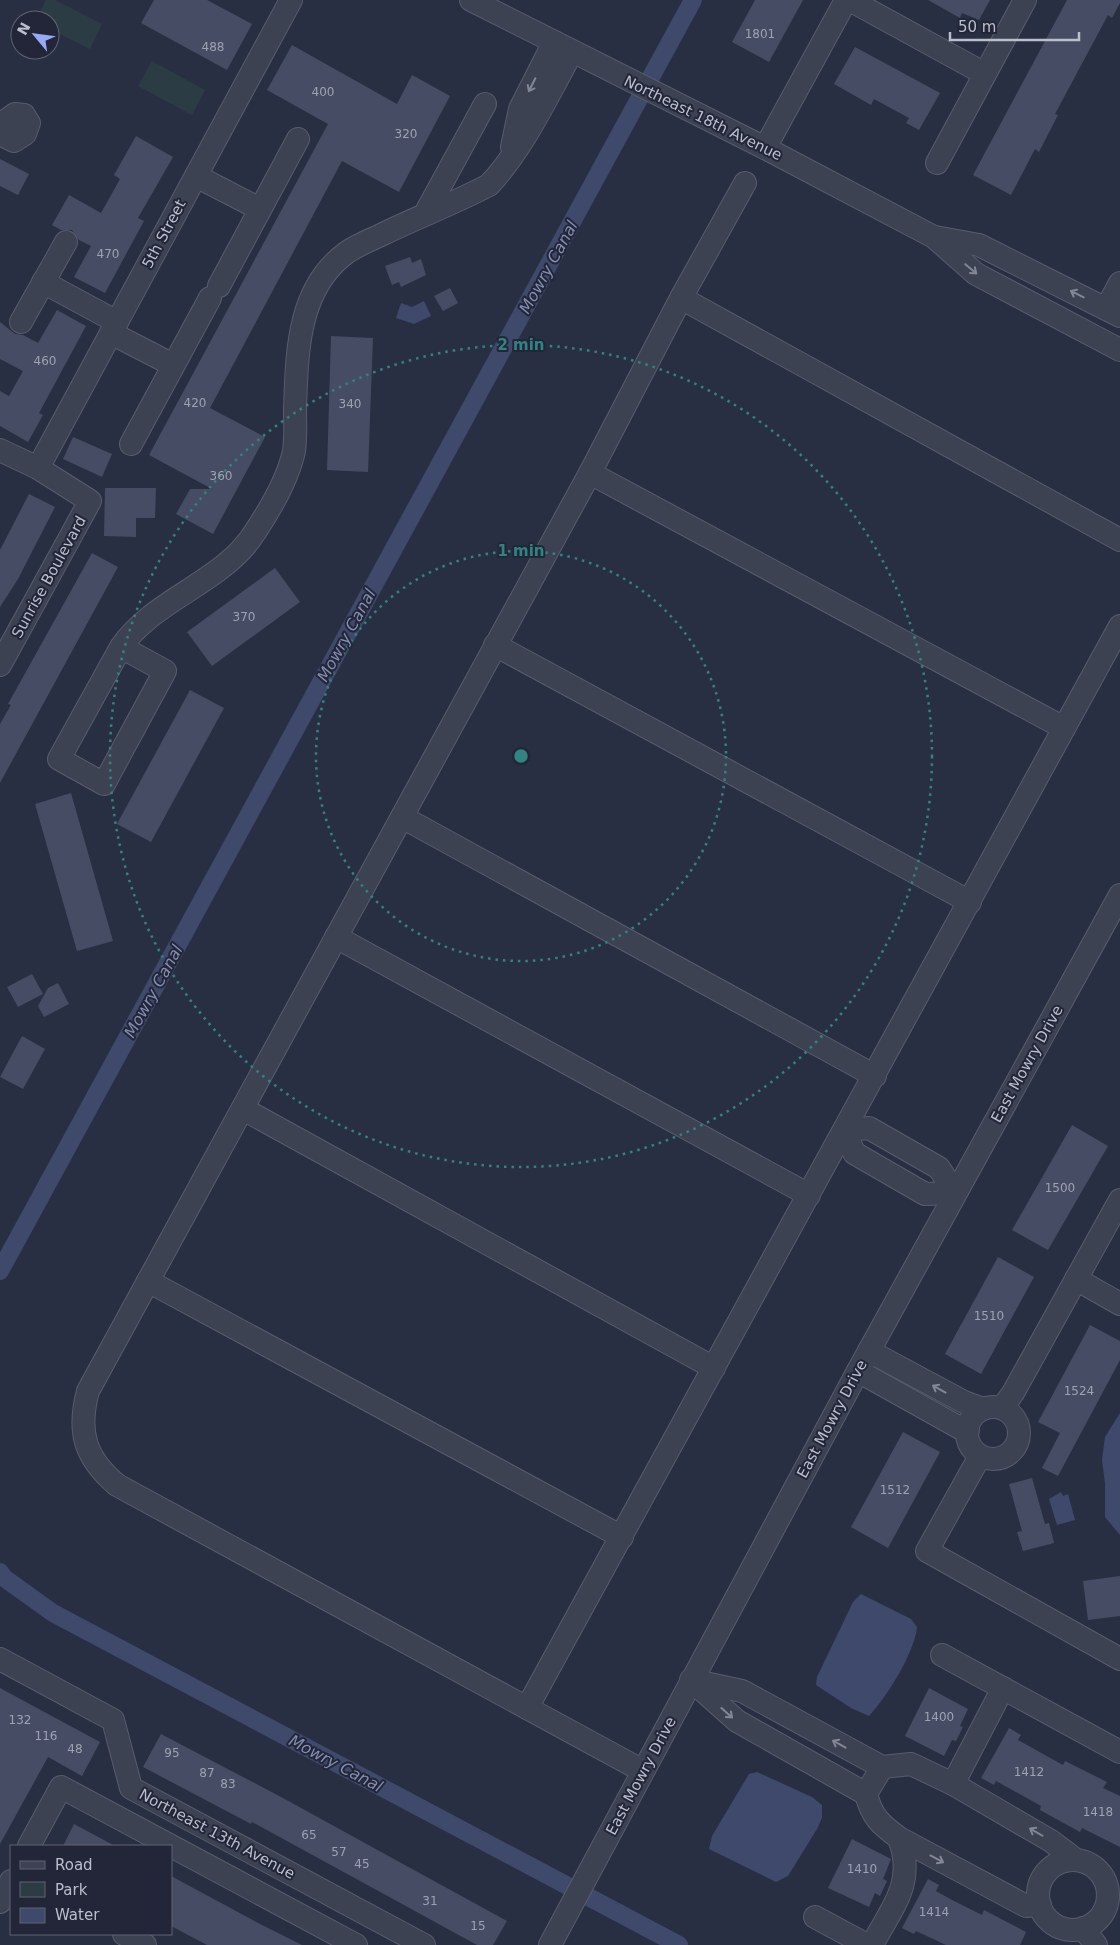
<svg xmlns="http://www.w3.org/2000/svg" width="1120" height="1945" font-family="'DejaVu Sans',sans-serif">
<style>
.green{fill:#2b3c44}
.water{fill:#3f496b}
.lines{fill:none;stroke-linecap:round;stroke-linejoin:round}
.canal{stroke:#3f496b;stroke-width:18}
.building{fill:#464c63}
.minor-casing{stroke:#595c6d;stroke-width:24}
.minor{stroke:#3d4253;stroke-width:22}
.oneway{stroke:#828696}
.ring{fill:none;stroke:#318481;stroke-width:2.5;stroke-dasharray:2.5 5}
.labels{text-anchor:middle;stroke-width:4;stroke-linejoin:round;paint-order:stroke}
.number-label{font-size:12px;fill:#9ea2b2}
.street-label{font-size:15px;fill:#bbbecc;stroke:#222638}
.water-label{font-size:16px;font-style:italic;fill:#848eb2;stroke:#222638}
.centre{fill:#318481;stroke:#222638;stroke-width:2.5}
.ring-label{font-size:15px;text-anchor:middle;font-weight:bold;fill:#318481;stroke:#222638;stroke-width:4;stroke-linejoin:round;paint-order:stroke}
</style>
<rect width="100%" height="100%" fill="#292f43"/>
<g class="green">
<polygon points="46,0 55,0 102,24 90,49 50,29 50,20 36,20"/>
<polygon points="152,61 205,90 192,115 138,86"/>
</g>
<g class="water">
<polygon points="424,301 431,316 414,324 396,318 401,303 412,307"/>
<polygon points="1120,1413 1120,1535 1105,1517 1105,1483 1102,1460 1105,1437"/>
<polygon points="1061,1492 1063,1496 1068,1494 1075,1520 1057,1525 1049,1499"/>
<path d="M861,1594L911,1619L917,1627C914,1654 887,1696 869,1716L851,1708L816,1685L817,1677L853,1602Z"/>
<polygon points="757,1772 812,1797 822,1805 822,1818 817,1829 788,1876 776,1882 709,1849 712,1836 749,1774"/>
</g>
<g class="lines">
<g class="canal">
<polyline points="0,1271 693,0"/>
<polyline points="0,1572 3,1577 53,1613 679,1945"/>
</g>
</g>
<g class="building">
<polygon points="154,0 207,0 252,24 227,70 141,23"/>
<polygon points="755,0 803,0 769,62 732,42"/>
<polygon points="928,0 990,0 979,20 962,13 960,18"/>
<polygon points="1067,0 1120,0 1120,3 1112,18 1108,15 1055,114 1058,115 1039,152 1035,149 1011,195 973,175"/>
<polygon points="292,45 397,104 412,75 450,96 399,192 342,161 210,408 265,437 213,534 176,514 190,489 212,489 149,455 328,124 267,90"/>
<polygon points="855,47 940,93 919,130 906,123 909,118 874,99 871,105 834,84"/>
<polygon points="136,136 173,157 138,218 144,221 105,293 74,277 91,246 79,240 72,230 61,230 52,225 69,195 101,213 120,179 114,175"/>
<polygon points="0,159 29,174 18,195 0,186"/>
<polygon points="410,257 412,263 421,259 426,275 401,287 399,282 392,285 385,266"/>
<polygon points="450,288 458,303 443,311 434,296"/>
<polygon points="57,310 86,326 39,413 43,415 28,442 0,426 0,391 9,396 23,371 0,359 0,322 15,334 23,335 38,343"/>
<polygon points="331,336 373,338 368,472 327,470"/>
<polygon points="73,437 112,454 102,477 63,459"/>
<polygon points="105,488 156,488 155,518 136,518 136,537 104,536"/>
<polygon points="29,494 55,507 18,579 0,607 0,550"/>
<polygon points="92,553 118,567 0,783 0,724 11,705 8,704"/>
<polygon points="275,568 300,602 212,666 187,632"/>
<polygon points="190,690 224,708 151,842 117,824"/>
<polygon points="71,793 113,941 77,951 35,804"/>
<polygon points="32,974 43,994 18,1007 7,987"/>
<polygon points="58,983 69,1004 44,1017 38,1006 48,988"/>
<polygon points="22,1036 45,1049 23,1089 0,1077"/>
<polygon points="1072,1125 1108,1146 1048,1250 1012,1230"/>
<polygon points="998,1257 1034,1277 981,1374 945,1354"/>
<polygon points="1090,1325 1120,1341 1120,1360 1058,1476 1042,1468 1060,1433 1038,1422"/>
<polygon points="903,1432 940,1452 888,1548 851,1527"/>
<polygon points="1032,1478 1045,1524 1049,1523 1054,1543 1023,1551 1017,1532 1022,1531 1009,1484"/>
<polygon points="1120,1576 1120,1616 1088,1620 1083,1581"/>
<polygon points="0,1688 100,1742 82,1776 48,1757 0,1844"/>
<polygon points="929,1688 968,1709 960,1726 963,1727 956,1741 952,1740 944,1756 905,1736"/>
<polygon points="1009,1728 1021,1735 1018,1740 1063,1765 1065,1761 1107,1782 1103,1788 1120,1796 1120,1847 1082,1828 1080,1832 1040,1810 1041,1806 996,1781 994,1785 981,1778"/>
<polygon points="161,1734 281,1797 507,1921 493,1945 477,1945 252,1822 251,1824 143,1767"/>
<polygon points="74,1824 115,1846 63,1846"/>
<polygon points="852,1839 891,1859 883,1879 887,1881 880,1896 875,1893 869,1907 828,1888"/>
<polygon points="171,1876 262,1925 302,1945 207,1945 171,1926"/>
<polygon points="928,1879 939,1885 936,1891 952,1900 982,1915 984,1910 1026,1932 1020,1945 946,1945 916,1931 914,1934 902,1928"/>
</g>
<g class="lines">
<defs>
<g id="minor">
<polyline points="471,0 765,148 934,237 976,274 1120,350"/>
<polyline points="850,0 985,74"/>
<polyline points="0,125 15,114 24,115 29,123 25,134 14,141 0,134"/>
<polyline points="512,147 520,109 554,42"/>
<polyline points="765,148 846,0"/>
<polyline points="937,163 1025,0"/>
<polyline points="196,176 260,209"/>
<polyline points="425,214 485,104"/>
<polyline points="935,237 979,245 1120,316"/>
<polyline points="43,282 117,322"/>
<polyline points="219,286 298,139"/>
<polyline points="681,298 745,183"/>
<polyline points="1106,309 1120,283"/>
<polyline points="21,322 66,242"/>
<polyline points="111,333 173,365"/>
<polyline points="131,444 210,298"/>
<polyline points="0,450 38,468 90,501 0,665"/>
<polyline points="38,468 291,0"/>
<polyline points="590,473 1064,728"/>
<polyline points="495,645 970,902"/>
<path d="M121,647L165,671L104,784L59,759L121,647C155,598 224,582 255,532C271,508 288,479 294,451C296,437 295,422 295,409C297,354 297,289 346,253C357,245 371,240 383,234C418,217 455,203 489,185C523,149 548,95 572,52"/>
<polyline points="402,817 875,1076"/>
<polyline points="336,937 809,1195"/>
<polyline points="243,1109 714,1368"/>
<polygon points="869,1128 939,1168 955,1193 925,1194 854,1153 845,1130"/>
<polyline points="1076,1279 1120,1304"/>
<polyline points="148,1281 622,1537"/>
<polyline points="869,1351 964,1402 983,1409"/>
<polyline points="858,1371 960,1428 968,1430"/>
<circle cx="993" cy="1433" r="26"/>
<polyline points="1002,1408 1013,1393 1120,1200"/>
<polyline points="980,1456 927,1551 1120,1659"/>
<polyline points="942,1655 1120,1752"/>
<polyline points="0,1659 113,1720 131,1788 424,1945"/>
<polyline points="691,1680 742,1691 882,1767 911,1764 953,1784 1051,1841 1076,1860"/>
<polyline points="692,1681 737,1721 866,1794"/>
<polyline points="527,1708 1120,626"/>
<path d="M882,1767L866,1794C872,1817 880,1824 899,1838L1026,1906L1040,1905"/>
<path d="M643,1771L117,1485C85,1458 77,1432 88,1391L590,473L681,298L1120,540"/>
<polyline points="953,1784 1003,1688"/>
<polyline points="29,1846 61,1787 356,1945"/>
<circle cx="1073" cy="1895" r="35"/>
<polyline points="0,1902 11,1881"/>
<polyline points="815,1917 867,1945"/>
<polyline points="1083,1928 1096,1945"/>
<polyline points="124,1934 145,1945"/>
<polyline points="550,1945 858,1371 1120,895"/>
<path d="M872,1945C892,1907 916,1883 899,1838"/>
</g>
</defs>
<use href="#minor" class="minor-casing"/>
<use href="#minor" class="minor"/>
</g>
<defs><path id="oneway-shaft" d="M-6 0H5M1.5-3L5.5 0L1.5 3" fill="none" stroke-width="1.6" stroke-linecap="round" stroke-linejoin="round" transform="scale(1.25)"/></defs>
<g class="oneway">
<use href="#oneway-shaft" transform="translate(532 85) rotate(117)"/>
<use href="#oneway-shaft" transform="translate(971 269) rotate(40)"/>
<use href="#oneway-shaft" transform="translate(1077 294) rotate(-153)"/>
<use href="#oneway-shaft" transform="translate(939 1389) rotate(-151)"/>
<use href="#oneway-shaft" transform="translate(727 1713) rotate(42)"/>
<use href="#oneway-shaft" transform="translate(839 1744) rotate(-151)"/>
<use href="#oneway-shaft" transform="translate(1036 1832) rotate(-150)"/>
<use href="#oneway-shaft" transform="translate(937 1859) rotate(28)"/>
</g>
<g class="ring">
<circle cx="521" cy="756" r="205"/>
<circle cx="521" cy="756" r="411"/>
</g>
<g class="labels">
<g class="number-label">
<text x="760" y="38">1801</text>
<text x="213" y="51">488</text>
<text x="323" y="96">400</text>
<text x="406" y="138">320</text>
<text x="108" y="258">470</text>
<text x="45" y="365">460</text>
<text x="195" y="407">420</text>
<text x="350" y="408">340</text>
<text x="221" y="480">360</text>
<text x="244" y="621">370</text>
<text x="1060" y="1192">1500</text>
<text x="989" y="1320">1510</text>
<text x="1079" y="1395">1524</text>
<text x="895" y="1494">1512</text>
<text x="939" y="1721">1400</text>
<text x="20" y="1724">132</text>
<text x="46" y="1740">116</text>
<text x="75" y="1753">48</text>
<text x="172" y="1757">95</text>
<text x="1029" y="1776">1412</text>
<text x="207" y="1777">87</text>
<text x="228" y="1788">83</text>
<text x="1098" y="1816">1418</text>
<text x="309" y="1839">65</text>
<text x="339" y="1856">57</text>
<text x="362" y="1868">45</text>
<text x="862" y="1873">1410</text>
<text x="430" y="1905">31</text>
<text x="934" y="1916">1414</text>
<text x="478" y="1930">15</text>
</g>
<g class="street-label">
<text transform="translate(703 118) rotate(26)" y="5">Northeast 18th Avenue</text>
<text transform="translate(164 234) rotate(-62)" y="5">5th Street</text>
<text transform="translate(49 577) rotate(-61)" y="5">Sunrise Boulevard</text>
<text transform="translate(1027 1064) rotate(-61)" y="5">East Mowry Drive</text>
<text transform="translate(832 1419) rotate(-62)" y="5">East Mowry Drive</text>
<text transform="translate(641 1776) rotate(-62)" y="5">East Mowry Drive</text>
<text transform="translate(217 1834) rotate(28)" y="5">Northeast 13th Avenue</text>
</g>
<g class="water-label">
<text transform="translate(548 267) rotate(-61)" y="6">Mowry Canal</text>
<text transform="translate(346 635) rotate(-61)" y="6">Mowry Canal</text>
<text transform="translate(153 991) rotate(-61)" y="6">Mowry Canal</text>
<text transform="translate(336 1763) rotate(28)" y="6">Mowry Canal</text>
</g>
</g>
<circle cx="521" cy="756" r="8" class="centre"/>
<g class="ring-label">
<text x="521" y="350">2 min</text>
<text x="521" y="556">1 min</text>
</g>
<rect x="10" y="1845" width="162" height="90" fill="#222638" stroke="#5f6373"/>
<rect x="20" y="1861" width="25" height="8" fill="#3d4253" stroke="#5f6373"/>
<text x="55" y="1870" font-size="15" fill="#bbbecc">Road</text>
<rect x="20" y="1882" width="25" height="15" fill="#2b3c44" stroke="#5f6373"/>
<text x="55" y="1895" font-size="15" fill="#bbbecc">Park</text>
<rect x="20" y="1908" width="25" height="15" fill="#3f496b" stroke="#5f6373"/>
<text x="55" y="1920" font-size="15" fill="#bbbecc">Water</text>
<g transform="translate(35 35) rotate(299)"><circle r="24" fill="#222638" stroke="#5f6373"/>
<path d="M0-4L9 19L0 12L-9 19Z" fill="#98a8f5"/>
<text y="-8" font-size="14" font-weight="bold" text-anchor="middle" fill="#bbbecc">N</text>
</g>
<path d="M950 32v8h129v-8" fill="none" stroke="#bbbecc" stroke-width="2.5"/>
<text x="958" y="32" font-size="15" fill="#bbbecc" stroke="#222638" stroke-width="4" paint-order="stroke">50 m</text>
</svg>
